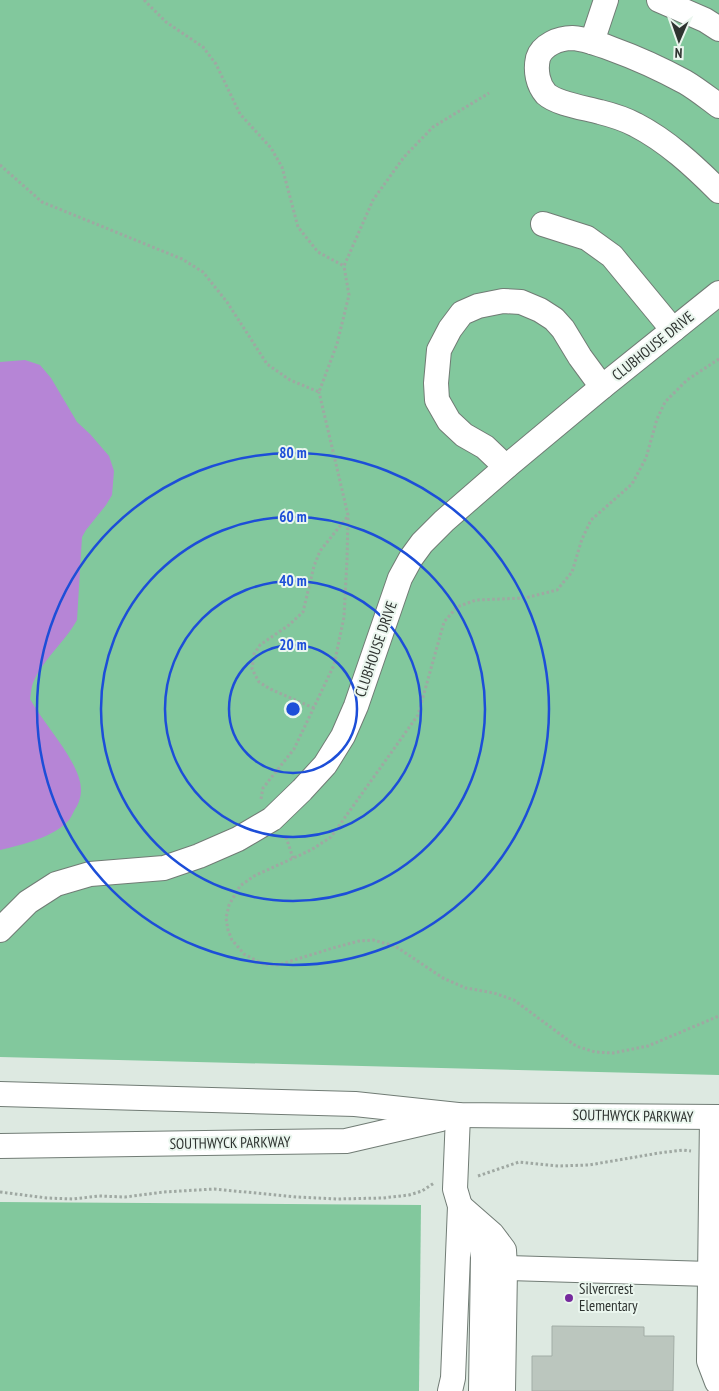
<svg xmlns="http://www.w3.org/2000/svg" width="719" height="1391" font-family="'PT Sans Narrow',sans-serif">
<style>
.green{fill:#82c89d}
.water{fill:#b685d6}
.building{fill:#bbc6be;stroke:#a2ada6}
.lines{fill:none;stroke-linecap:round;stroke-linejoin:round}
.minor-casing{stroke:#717c75;stroke-width:26}
.path{stroke:#9fa8a2;stroke-width:3;stroke-dasharray:2.5 2.5;stroke-linecap:butt}
.minor{stroke:#fff;stroke-width:24}
.ring{fill:none;stroke:#1d4ed8;stroke-width:2.5}
.poi-dot{fill:#762a9d;stroke:#eaf6ee;stroke-width:2}
.labels{text-anchor:middle;stroke-width:4;stroke-linejoin:round;paint-order:stroke}
.street-label{font-size:15px;fill:#2e3330;stroke:#eaf6ee}
.poi-label{font-size:15px;fill:#2e3330;stroke:#eaf6ee;text-anchor:start}
.centre{fill:#1d4ed8;stroke:#eaf6ee;stroke-width:2.5}
.ring-label{font-size:15px;text-anchor:middle;font-weight:bold;fill:#1d4ed8;stroke:#eaf6ee;stroke-width:4;stroke-linejoin:round;paint-order:stroke}
</style>
<rect width="100%" height="100%" fill="#dde9e1"/>
<g class="green">
<polygon points="0,0 719,0 719,1075 0,1057"/>
<polygon points="0,1202 421,1205 419,1391 0,1391"/>
</g>
<path class="water" d="M25,360L40,365L51,378L77,422L90,434L109,456L114,471L112,495L106,505L86,530L82,537L77,620C65,642 43,659 33,683C31,688 31,694 30,699C43,722 62,742 74,766C81,780 84,792 77,806C74,810 72,816 69,820C54,837 22,845 0,850V362Z"/>
<polygon class="building" points="552,1326 644,1327 644,1336 674,1336 673,1391 532,1391 532,1356 552,1356"/>
<g class="lines">
<defs>
<g id="minor">
<polyline points="659,0 705,20 719,29"/>
<polyline points="592,42 606,0"/>
<path d="M719,106C708,98 697,89 685,82C661,69 637,58 612,49C599,44 586,39 572,38C559,38 542,45 538,58C535,71 538,85 546,94C557,104 586,108 600,112C612,115 625,119 636,125C667,141 694,166 719,191"/>
<polyline points="543,224 587,238 612,256 673,330"/>
<polyline points="506,467 485,447 464,435 449,421 437,400 436,383 439,350 450,329 462,313 478,306 503,301 521,302 540,310 554,319 563,329 580,357 602,387"/>
<polyline points="0,930 28,902 56,884 90,874 164,868 199,856 238,839 272,819 302,790 325,765 343,736 356,706 400,578 411,558 422,543 444,521 506,467 602,387 719,293"/>
<polyline points="0,1094 355,1104 458,1115 719,1117"/>
<polyline points="712,1117 709,1361 717,1382 719,1384"/>
<polyline points="0,1146 346,1141 441,1119"/>
<polyline points="460,1206 492,1234 504,1250 505,1268 503,1391"/>
<polyline points="469,1220 480,1237 483,1257 481,1391"/>
<polyline points="505,1268 710,1274"/>
<polyline points="450,1391 453,1378 460,1206 455,1189 458,1115"/>
</g>
</defs>
<use href="#minor" class="minor-casing"/>
<g class="path">
<polyline points="144,0 166,22 203,47 216,64 240,114 271,148 282,167 298,227 318,252 344,266 373,200 404,157 433,127 489,93"/>
<polyline points="0,165 42,202 182,259 203,272 227,302 267,364 290,380 319,392 337,344 349,295 344,266"/>
<polyline points="719,359 687,380 665,402 657,419 646,458 632,484 591,520 582,539 572,572 557,590 525,598 476,600 457,607 444,622 418,715 331,837 311,850 254,876 240,886 229,905 226,918 228,930 232,940 244,954 263,964 278,965 333,948 359,941 373,940 395,946 443,978 466,988 494,993 514,1000 576,1046 595,1052 613,1053 648,1046 719,1016"/>
<polyline points="314,708 270,689 259,682 252,669 254,654 260,645 289,625 303,612 314,566 320,551 348,516"/>
<polyline points="261,799 263,788 294,749 334,665 344,617 347,560 348,515 319,392"/>
<polyline points="286,837 293,858"/>
<polyline points="478,1176 519,1162 559,1166 589,1165 659,1153 683,1150 691,1151"/>
<polyline points="0,1192 47,1198 73,1199 99,1196 125,1197 164,1192 214,1189 297,1197 337,1199 383,1198 409,1195 422,1191 434,1183"/>
</g>
<use href="#minor" class="minor"/>
</g>
<g class="ring">
<circle cx="293" cy="709" r="64"/>
<circle cx="293" cy="709" r="128"/>
<circle cx="293" cy="709" r="192"/>
<circle cx="293" cy="709" r="256"/>
</g>
<circle class="poi-dot" cx="569" cy="1298" r="5"/>
<g class="labels">
<g class="street-label">
<text transform="translate(653 346) rotate(-39)" y="5">CLUBHOUSE DRIVE</text>
<text transform="translate(376 649) rotate(-71)" y="5">CLUBHOUSE DRIVE</text>
<text transform="translate(633 1116) rotate(1)" y="5">SOUTHWYCK PARKWAY</text>
<text transform="translate(230 1143) rotate(-1)" y="5">SOUTHWYCK PARKWAY</text>
</g>
<g class="poi-label">
<text x="579" y="1294">Silvercrest<tspan x="579" dy="17">Elementary</tspan></text>
</g>
</g>
<circle cx="293" cy="709" r="8" class="centre"/>
<g class="ring-label">
<text x="293" y="458">80 m</text>
<text x="293" y="522">60 m</text>
<text x="293" y="586">40 m</text>
<text x="293" y="650">20 m</text>
</g>
<g transform="translate(679 40) rotate(182)" stroke="#eaf6ee" stroke-width="4" paint-order="stroke">
<path d="M0-4L9 19L0 12L-9 19Z" fill="#2e3330"/>
<text y="-8" font-size="14" font-weight="bold" text-anchor="middle" fill="#2e3330">N</text>
</g>
</svg>
